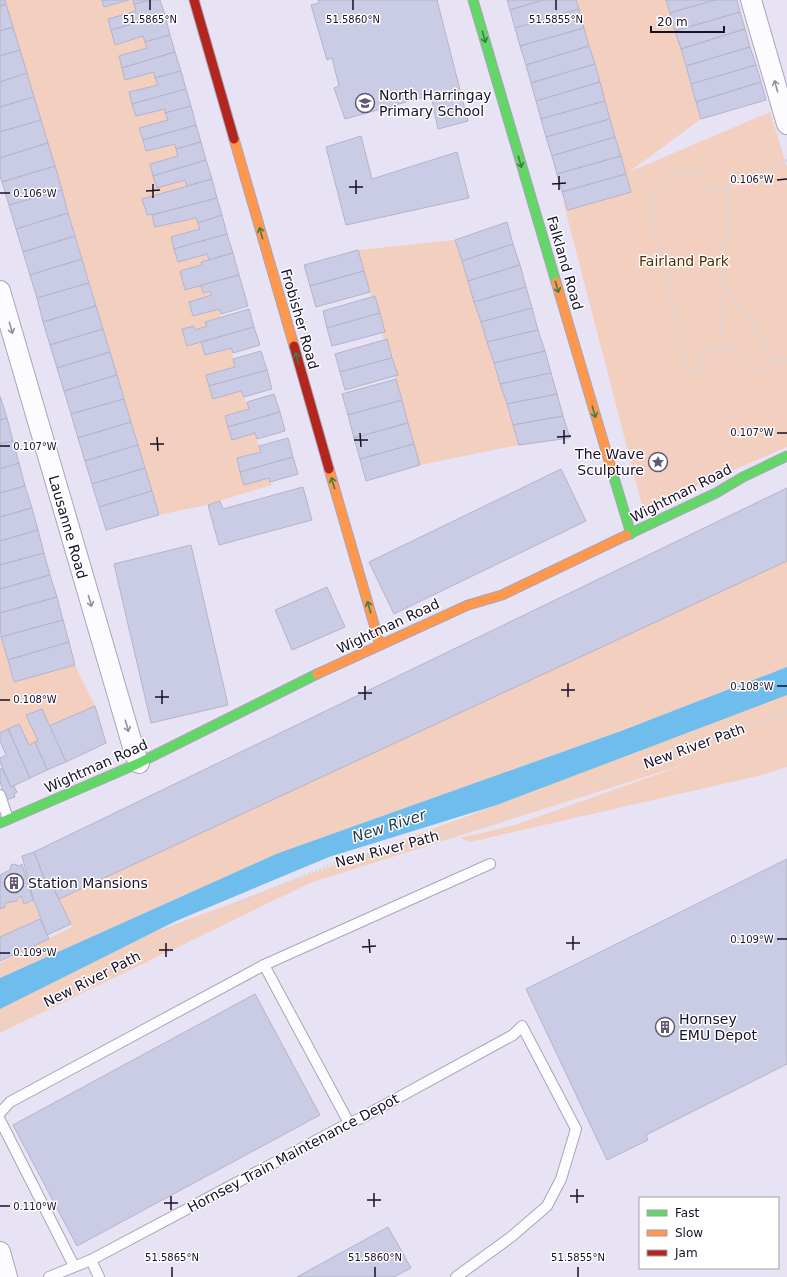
<svg xmlns="http://www.w3.org/2000/svg" width="787" height="1277" font-family="'DejaVu Sans',sans-serif">
<style>
.green{fill:#f3cfbf}
.water{fill:#6ebded}
.building{fill:#cacbe4;stroke:#b4b3c9}
.lines{fill:none;stroke-linecap:round;stroke-linejoin:round}
.lane-casing{stroke:#aaa4b9;stroke-width:12}
.street-casing{stroke:#aaa4b9;stroke-width:22}
.fast-casing{stroke:#aaa4b9;stroke-width:11}
.slow-casing{stroke:#aaa4b9;stroke-width:11}
.jam-casing{stroke:#aaa4b9;stroke-width:11}
.path{stroke:#d7d5db;stroke-width:2.5;stroke-dasharray:2 2;stroke-linecap:butt}
.lane{stroke:#fcfbfd;stroke-width:10}
.street{stroke:#fcfbfd;stroke-width:20}
.fast{stroke:#63d668;stroke-width:9}
.slow{stroke:#ff974d;stroke-width:9}
.jam{stroke:#b3261e;stroke-width:9}
.oneway{stroke:#417c4c}
.oneway2{stroke:#95919e}
.ticks{fill:none;stroke:#180f2a;stroke-width:1.5}
.labels{text-anchor:middle;stroke-width:3;stroke-linejoin:round;paint-order:stroke}
.poi-label{font-size:14px;fill:#180f2a;stroke:#fff;text-anchor:start}
.park-label{font-size:14px;fill:#572c05;stroke:#fff}
.street-label{font-size:14px;fill:#180f2a;stroke:#fff}
.water-label{font-size:15px;font-style:italic;fill:#1f3746;stroke:#fff}
.ticks-label{font-size:10px;text-anchor:middle;fill:#180f2a;stroke:#fff;stroke-width:3;stroke-linejoin:round;paint-order:stroke}
</style>
<rect width="100%" height="100%" fill="#e8e3f4"/>
<g class="green">
<polygon points="5,0 102,0 104,7 133,0 136,11 108,19 115,44 143,36 147,48 119,56 125,80 154,72 158,85 129,92 136,115 165,109 168,120 139,128 146,151 175,144 178,156 150,164 157,188 185,180 187,186 142,199 146,215 152,214 155,227 196,218 200,229 171,237 174,249 207,254 209,260 202,262 202,265 180,271 185,290 201,285 203,293 210,291 212,295 189,302 193,316 219,309 221,317 205,322 207,326 195,330 182,330 187,346 201,342 205,355 231,348 235,367 206,375 213,399 241,391 249,409 225,416 232,440 255,433 261,452 237,458 244,484 269,478 272,485 202,506 159,515"/>
<polygon points="576,0 666,0 701,119 629,172 770,112 787,167 787,447 643,509 563,201 626,173"/>
<polygon points="455,240 519,445 420,465 358,250"/>
<polygon points="787,561 787,667 621,731 274,855 0,978 0,963 72,927 59,899"/>
<polygon points="0,634 14,682 75,665 95,706 49,726 42,709 27,715 38,741 29,745 19,724 0,733"/>
<polygon points="787,694 787,767 762,775 470,842 460,838 515,825 689,763 310,883 0,1033 0,1005 157,931 497,805"/>
<polygon points="20,896 24,904 33,900 40,919 0,937 0,909 4,907 5,903 17,902"/>
</g>
<polygon class="water" points="787,667 787,695 497,805 329,857 176,921 0,1009 0,978 276,854 621,731"/>
<g class="building">
<polygon points="0,0 5,0 6,4 0,6"/>
<polygon points="102,0 129,0 104,7"/>
<polygon points="133,0 152,0 134,4"/>
<polygon points="152,0 160,0 165,15 111,30 108,19 136,11 134,4"/>
<polygon points="318,0 437,0 468,121 438,129 431,95 345,119 334,88 339,86 332,58 327,60 311,5 319,3"/>
<polygon points="507,0 543,0 510,10"/>
<polygon points="543,0 576,0 579,9 515,28 510,10"/>
<polygon points="666,0 715,0 670,13"/>
<polygon points="715,0 737,0 740,12 675,31 670,13"/>
<polygon points="6,4 13,27 0,31 0,6"/>
<polygon points="579,9 584,28 520,46 515,28"/>
<polygon points="740,12 745,29 681,49 675,31"/>
<polygon points="165,15 170,35 145,42 143,36 115,45 111,30"/>
<polygon points="13,27 20,50 0,56 0,31"/>
<polygon points="584,28 589,46 526,65 520,46"/>
<polygon points="745,29 750,47 686,66 681,49"/>
<polygon points="170,35 175,52 122,68 119,56 147,48 145,42"/>
<polygon points="589,46 595,64 531,83 526,65"/>
<polygon points="750,47 756,65 691,84 686,66"/>
<polygon points="20,50 27,73 0,82 0,56"/>
<polygon points="175,52 181,71 155,78 154,72 125,80 122,68"/>
<polygon points="595,64 600,82 536,101 531,83"/>
<polygon points="756,65 761,82 696,102 691,84"/>
<polygon points="181,71 186,89 132,104 129,92 158,85 155,78"/>
<polygon points="27,73 34,97 0,107 0,82"/>
<polygon points="600,82 605,101 541,119 536,101"/>
<polygon points="761,82 766,100 701,119 696,102"/>
<polygon points="186,89 191,106 165,113 165,109 136,116 132,104"/>
<polygon points="34,97 41,120 0,132 0,107"/>
<polygon points="605,101 610,119 546,137 541,119"/>
<polygon points="191,106 196,125 143,140 139,128 168,120 165,113"/>
<polygon points="610,119 615,137 552,156 546,137"/>
<polygon points="41,120 48,143 0,158 0,132"/>
<polygon points="196,125 201,142 176,149 175,144 146,151 143,140"/>
<polygon points="361,136 372,179 457,152 469,198 346,225 326,147"/>
<polygon points="615,137 621,156 557,174 552,156"/>
<polygon points="201,142 206,160 153,176 150,164 178,156 176,149"/>
<polygon points="48,143 55,166 2,182 0,176 0,158"/>
<polygon points="621,156 626,174 562,192 557,174"/>
<polygon points="206,160 212,179 187,186 185,180 157,188 153,176"/>
<polygon points="55,166 62,190 9,205 2,182"/>
<polygon points="626,174 631,192 568,210 562,192"/>
<polygon points="212,179 217,198 152,215 152,214 147,215 142,199"/>
<polygon points="62,190 68,213 16,229 9,205"/>
<polygon points="217,198 222,215 198,223 196,218 155,227 152,215"/>
<polygon points="68,213 75,236 23,252 16,229"/>
<polygon points="222,215 227,234 174,249 171,237 200,229 198,223"/>
<polygon points="507,222 513,244 462,261 455,240"/>
<polygon points="227,234 233,253 209,260 207,254 178,262 174,249"/>
<polygon points="75,236 82,259 30,275 23,252"/>
<polygon points="513,244 520,265 468,281 462,261"/>
<polygon points="358,250 364,271 310,286 304,265"/>
<polygon points="233,253 239,275 185,290 180,271 202,265 201,262"/>
<polygon points="82,259 89,283 37,298 30,275"/>
<polygon points="520,265 526,287 474,302 468,281"/>
<polygon points="364,271 370,292 316,307 310,286"/>
<polygon points="239,275 248,306 221,314 219,309 193,316 189,302 212,295 210,291 203,293 201,285"/>
<polygon points="89,283 96,306 43,322 37,298"/>
<polygon points="526,287 532,308 481,322 474,302"/>
<polygon points="375,296 380,313 327,328 323,311"/>
<polygon points="96,306 103,329 50,345 43,322"/>
<polygon points="532,308 538,330 487,342 481,322"/>
<polygon points="249,309 254,327 187,346 182,329 194,326 195,330 207,326 205,322"/>
<polygon points="380,313 385,332 332,346 327,328"/>
<polygon points="254,327 260,345 233,353 231,348 205,355 201,342"/>
<polygon points="103,329 110,352 57,368 50,345"/>
<polygon points="538,330 545,351 494,363 487,342"/>
<polygon points="387,339 392,358 340,372 335,354"/>
<polygon points="261,351 267,370 209,386 206,375 235,367 233,359"/>
<polygon points="545,351 551,373 500,384 494,363"/>
<polygon points="110,352 117,375 64,391 57,368"/>
<polygon points="392,358 398,375 345,390 340,372"/>
<polygon points="267,370 272,389 244,397 241,391 213,399 209,386"/>
<polygon points="551,373 557,394 507,404 500,384"/>
<polygon points="117,375 124,399 71,414 64,391"/>
<polygon points="396,379 402,400 348,415 342,394"/>
<polygon points="274,394 280,412 228,427 225,416 249,409 247,402"/>
<polygon points="557,394 563,416 513,425 507,404"/>
<polygon points="0,396 7,418 0,420"/>
<polygon points="124,399 131,422 78,438 71,414"/>
<polygon points="402,400 408,423 354,438 348,415"/>
<polygon points="280,412 285,431 257,439 255,433 232,440 228,427"/>
<polygon points="563,416 570,438 519,445 513,425"/>
<polygon points="7,418 13,441 0,444 0,420"/>
<polygon points="131,422 138,445 85,461 78,438"/>
<polygon points="408,423 414,444 360,459 354,438"/>
<polygon points="288,438 293,457 240,472 237,458 261,452 259,446"/>
<polygon points="13,441 19,463 0,469 0,444"/>
<polygon points="414,444 420,465 366,481 360,459"/>
<polygon points="138,445 145,468 92,484 85,461"/>
<polygon points="293,457 298,474 270,482 269,478 244,485 240,472"/>
<polygon points="19,463 25,486 0,493 0,469"/>
<polygon points="145,468 152,491 99,507 92,484"/>
<polygon points="561,469 586,521 394,614 369,562"/>
<polygon points="25,486 32,508 0,517 0,493"/>
<polygon points="303,487 312,520 219,545 208,505 220,501 223,509"/>
<polygon points="787,488 787,561 59,899 50,881 46,883 34,852"/>
<polygon points="152,491 159,515 106,530 99,507"/>
<polygon points="32,508 38,530 0,541 0,517"/>
<polygon points="38,530 44,553 0,565 0,541"/>
<polygon points="191,545 228,705 151,723 114,564"/>
<polygon points="44,553 50,575 0,589 0,565"/>
<polygon points="50,575 57,597 0,613 0,589"/>
<polygon points="327,587 345,627 292,650 275,610"/>
<polygon points="57,597 63,620 1,637 0,613"/>
<polygon points="63,620 69,642 8,660 1,637"/>
<polygon points="69,642 75,665 14,682 8,660"/>
<polygon points="95,706 106,743 66,762 49,726"/>
<polygon points="42,709 66,762 47,770 35,742 38,741 26,715"/>
<polygon points="19,724 29,745 35,742 47,770 30,778 8,729"/>
<polygon points="8,729 30,778 11,787 0,762 0,758 6,755 0,741 0,733"/>
<polygon points="2,768 11,787 14,786 17,792 14,794 15,797 6,800 0,781 0,769"/>
<polygon points="34,852 46,883 50,881 71,924 47,935 33,898 22,856"/>
<polygon points="787,859 787,1064 646,1135 648,1140 607,1160 526,989"/>
<polygon points="14,864 19,866 22,864 33,900 24,904 21,896 18,898 17,901 5,903 5,907 0,909 0,875 10,870 11,865"/>
<polygon points="40,919 49,939 0,961 0,937"/>
<polygon points="255,994 320,1115 77,1246 13,1125"/>
<polygon points="388,1227 411,1268 394,1277 297,1277"/>
</g>
<g class="lines">
<defs>
<g id="lane">
<polyline points="0,795 8,819"/>
<polyline points="264,965 490,864"/>
<polyline points="0,1113 10,1102 264,965 349,1123"/>
<polyline points="0,1120 74,1266"/>
<polyline points="91,1260 99,1277"/>
<polyline points="49,1277 91,1260 349,1123 359,1119 513,1035 522,1026 576,1129 561,1179 547,1206 511,1237 456,1277"/>
</g>
<g id="street">
<polyline points="751,0 787,124"/>
<polyline points="0,291 135,754 139,763"/>
<polyline points="0,1252 7,1277"/>
</g>
<g id="fast">
<polyline points="473,0 556,282"/>
<polyline points="612,471 631,534"/>
<polyline points="627,535 716,493 743,477 787,456"/>
<polyline points="0,823 139,763 317,674"/>
</g>
<g id="slow">
<polyline points="234,139 294,346"/>
<polyline points="556,282 612,471"/>
<polyline points="329,469 380,645"/>
<polyline points="317,674 468,605 502,595 627,535"/>
</g>
<g id="jam">
<polyline points="194,0 234,139"/>
<polyline points="294,346 329,469"/>
</g>
</defs>
<use href="#lane" class="lane-casing"/>
<use href="#street" class="street-casing"/>
<use href="#fast" class="fast-casing"/>
<use href="#slow" class="slow-casing"/>
<use href="#jam" class="jam-casing"/>
<g class="path">
<polyline points="787,160 720,189 706,187 702,177 691,171 677,170 667,176 651,200 651,214 690,377 698,374 701,359 709,348 729,348 744,354 751,375 767,365 787,358"/>
<polyline points="724,287 729,185"/>
<polyline points="720,348 724,287 746,314 776,362"/>
<polyline points="0,1027 245,900 334,863 487,823 699,743 787,712"/>
</g>
<use href="#lane" class="lane"/>
<use href="#street" class="street"/>
<use href="#fast" class="fast"/>
<use href="#slow" class="slow"/>
<use href="#jam" class="jam"/>
</g>
<defs><path id="oneway-shaft" d="M-6 0H5M1.5-3L5.5 0L1.5 3" fill="none" stroke-width="1.6" stroke-linecap="round" stroke-linejoin="round"/></defs>
<g class="oneway">
<use href="#oneway-shaft" transform="translate(484 37) rotate(74)"/>
<use href="#oneway-shaft" transform="translate(520 162) rotate(74)"/>
<use href="#oneway-shaft" transform="translate(261 233) rotate(-106)"/>
<use href="#oneway-shaft" transform="translate(557 287) rotate(74)"/>
<use href="#oneway-shaft" transform="translate(297 358) rotate(-106)"/>
<use href="#oneway-shaft" transform="translate(594 412) rotate(73)"/>
<use href="#oneway-shaft" transform="translate(333 483) rotate(-106)"/>
<use href="#oneway-shaft" transform="translate(369 607) rotate(-106)"/>
</g>
<g class="oneway2">
<use href="#oneway-shaft" transform="translate(776 86) rotate(-106)"/>
<use href="#oneway-shaft" transform="translate(11 328) rotate(74)"/>
<use href="#oneway-shaft" transform="translate(90 601) rotate(74)"/>
<use href="#oneway-shaft" transform="translate(127 726) rotate(74)"/>
</g>
<path class="ticks" d="M150,0V10M353,0V10M556,0V10M559,176V190M356,180V194M777,180L787,179M153,184V198M552,184L566,183M349,187H363M146,191L160,190M0,193H10M564,430V444M360,433L361,447M777,433H787M157,437L158,451M557,437L571,436M354,440H368M150,444H164M0,446H10M568,683V697M365,686V700M777,686H787M162,690V704M561,690H575M358,693H372M155,697H169M0,700H10M573,936V950M369,939L370,953M777,939H787M166,943V957M566,943H580M362,947L376,946M159,950H173M0,953H10M577,1189V1203M374,1193V1207M171,1196V1210M570,1196H584M367,1200H381M164,1203H178M0,1206H10M172,1267V1277M375,1267V1277M578,1267V1277"/>
<defs>
<symbol id="school-ring" viewBox="-11 -11 22 22"><circle r="9.5" fill="#fff" stroke="#615971" stroke-width="1.5"/><path d="M0-5L7-2L0 1L-7-2ZM-4 1L0 2.5L4 1V4Q0 6-4 4Z" fill="#615971"/></symbol>
<symbol id="sight-ring" viewBox="-11 -11 22 22"><circle r="9.5" fill="#fff" stroke="#615971" stroke-width="1.5"/><path d="M0-6L1.8-2.2L6-1.7L2.9 1.2L3.7 5.4L0 3.3L-3.7 5.4L-2.9 1.2L-6-1.7L-1.8-2.2Z" fill="#615971"/></symbol>
<symbol id="building-ring" viewBox="-11 -11 22 22"><circle r="9.5" fill="#fff" stroke="#615971" stroke-width="1.5"/><path d="M-4-6H4V6H1V3H-1V6H-4ZM-2.5-4.3h1.7v1.8h-1.7ZM.8-4.3h1.7v1.8H.8ZM-2.5-1h1.7V.8h-1.7ZM.8-1h1.7V.8H.8Z" fill="#615971"/></symbol>
</defs>
<g fill-rule="evenodd">
<use href="#school-ring" x="354" y="92" width="22" height="22"/>
<use href="#sight-ring" x="647" y="451" width="22" height="22"/>
<use href="#building-ring" x="3" y="872" width="22" height="22"/>
<use href="#building-ring" x="654" y="1016" width="22" height="22"/>
</g>
<g class="labels">
<g class="poi-label">
<text x="379" y="100">North Harringay<tspan x="379" dy="16">Primary School</tspan></text>
<text x="644" y="459" text-anchor="end">The Wave<tspan x="644" dy="16">Sculpture</tspan></text>
<text x="28" y="888">Station Mansions</text>
<text x="679" y="1024">Hornsey<tspan x="679" dy="16">EMU Depot</tspan></text>
</g>
<g class="park-label">
<text x="684" y="266">Fairland Park</text>
</g>
<g class="street-label">
<text transform="translate(565 263) rotate(74)" y="5">Falkland Road</text>
<text transform="translate(300 319) rotate(74)" y="5">Frobisher Road</text>
<text transform="translate(681 493) rotate(-27)" y="5">Wightman Road</text>
<text transform="translate(68 527) rotate(74)" y="5">Lausanne Road</text>
<text transform="translate(388 626) rotate(-25)" y="5">Wightman Road</text>
<text transform="translate(694 746) rotate(-20)" y="5">New River Path</text>
<text transform="translate(96 766) rotate(-24)" y="5">Wightman Road</text>
<text transform="translate(387 849) rotate(-15)" y="5">New River Path</text>
<text transform="translate(92 979) rotate(-27)" y="5">New River Path</text>
<text transform="translate(293 1153) rotate(-28)" y="5">Hornsey Train Maintenance Depot</text>
</g>
<g class="water-label">
<text transform="translate(389 826) rotate(-18)" y="5">New River</text>
</g>
</g>
<g class="ticks-label">
<text x="150" y="23">51.5865°N</text>
<text x="353" y="23">51.5860°N</text>
<text x="556" y="23">51.5855°N</text>
<text x="752" y="183">0.106°W</text>
<text x="35" y="197">0.106°W</text>
<text x="752" y="436">0.107°W</text>
<text x="35" y="450">0.107°W</text>
<text x="752" y="690">0.108°W</text>
<text x="35" y="703">0.108°W</text>
<text x="752" y="943">0.109°W</text>
<text x="35" y="956">0.109°W</text>
<text x="35" y="1210">0.110°W</text>
<text x="172" y="1261">51.5865°N</text>
<text x="375" y="1261">51.5860°N</text>
<text x="578" y="1261">51.5855°N</text>
</g>
<rect x="639" y="1197" width="140" height="72" fill="#ffffff" stroke="#a39faa"/>
<rect x="647" y="1210" width="20" height="6" fill="#63d668" stroke="#a39faa"/>
<text x="675" y="1217" font-size="12" fill="#180f2a">Fast</text>
<rect x="647" y="1230" width="20" height="6" fill="#ff974d" stroke="#a39faa"/>
<text x="675" y="1237" font-size="12" fill="#180f2a">Slow</text>
<rect x="647" y="1250" width="20" height="6" fill="#b3261e" stroke="#a39faa"/>
<text x="675" y="1257" font-size="12" fill="#180f2a">Jam</text>
<path d="M651 26v6h73v-6" fill="none" stroke="#180f2a" stroke-width="2"/>
<text x="657" y="26" font-size="12" fill="#180f2a" stroke="#ffffff" stroke-width="3" paint-order="stroke">20 m</text>
</svg>
